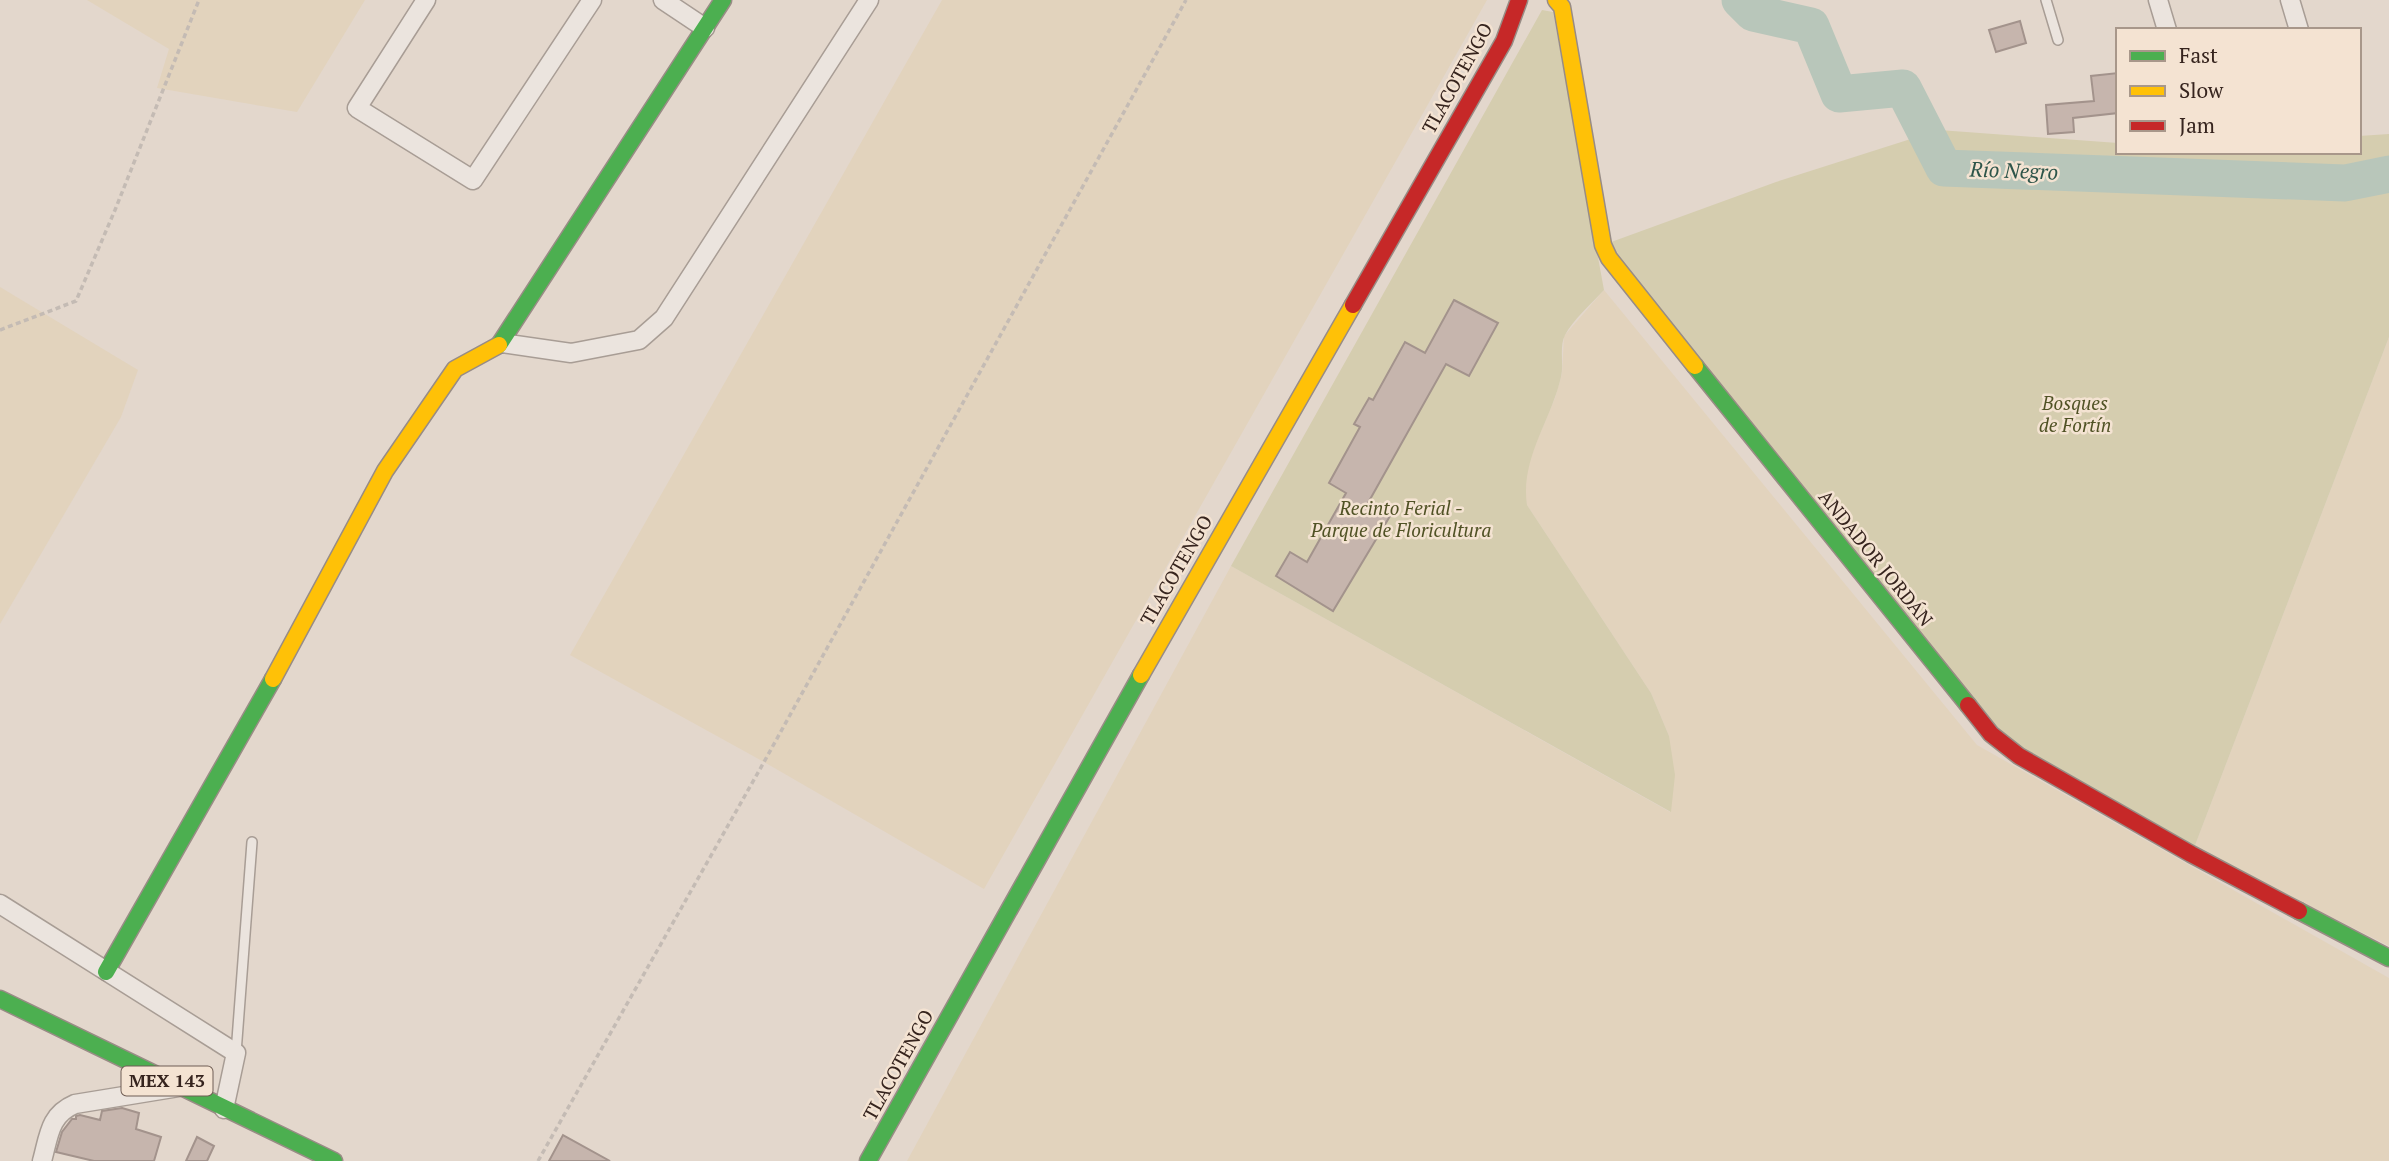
<svg xmlns="http://www.w3.org/2000/svg" width="2389" height="1161" font-family="'PT Serif',serif">
<style>
.farmland{fill:#e2d3bd}
.green{fill:#d5cdaf}
.lines{fill:none;stroke-linecap:round;stroke-linejoin:round}
.river{stroke:#b8c6ba;stroke-width:37}
.building{fill:#c6b5ad;stroke:#a3938c;stroke-width:2}
.lane-casing{stroke:#a89d95;stroke-width:12}
.street-casing{stroke:#a89d95;stroke-width:21}
.fast-casing{stroke:#988c85;stroke-width:19}
.slow-casing{stroke:#988c85;stroke-width:19}
.jam-casing{stroke:#988c85;stroke-width:19}
.path{stroke:#c4bbb4;stroke-width:3.5;stroke-dasharray:5 3.5;stroke-linecap:butt}
.lane{stroke:#ebe4de;stroke-width:9}
.street{stroke:#ebe4de;stroke-width:18}
.fast{stroke:#4caf50;stroke-width:16}
.slow{stroke:#ffc107;stroke-width:16}
.jam{stroke:#c62828;stroke-width:16}
.labels{text-anchor:middle;stroke-width:5;stroke-linejoin:round;paint-order:stroke}
.shield{fill:#f4e3d2;stroke:#6f5d54;stroke-width:2}
.shield-label{font-size:18px;font-weight:bold;fill:#36241e}
.street-label{font-size:19px;fill:#36241e;stroke:#f4e3d2}
.park-label{font-size:19px;font-style:italic;fill:#505225;stroke:#f4e3d2}
.water-label{font-size:21px;font-style:italic;fill:#2e554a;stroke:#f4e3d2}
</style>
<rect width="100%" height="100%" fill="#e3d7cc"/>
<g class="farmland">
<polygon points="87,0 365,0 297,112 157,88 169,49"/>
<polygon points="942,0 1487,0 984,889 764,762 570,655"/>
<polygon points="0,287 138,370 121,417 0,624"/>
<polygon points="1604,290 1977,745 2389,978 2389,1161 907,1161 1231,566 1670,812 1669,736 1651,693 1527,505 1524,487 1531,455 1555,398 1562,374 1564,336"/>
<polygon points="2389,337 2389,946 2194,848"/>
</g>
<g class="green">
<path d="M1542,10L1553,12L1604,290C1592,303 1573,320 1565,335C1559,346 1564,365 1561,377C1551,421 1520,459 1527,505L1651,693L1669,736L1675,775L1671,812L1231,566Z"/>
<polygon points="1939,130 2118,143 2118,152 2359,152 2359,136 2389,134 2389,337 2194,848 1991,734 1603,245 1776,182"/>
</g>
<g class="lines">
<polyline class="river" points="1740,0 1753,13 1811,26 1839,94 1903,88 1944,168 2345,183 2389,174"/>
</g>
<g class="building">
<polygon points="2020,21 2026,43 1996,52 1989,30"/>
<polygon points="2118,73 2118,113 2073,118 2074,132 2048,134 2046,105 2094,101 2091,76"/>
<polygon points="1454,300 1498,323 1469,376 1446,364 1368,503 1390,516 1333,611 1276,576 1290,552 1307,562 1346,493 1329,483 1360,427 1354,424 1369,398 1373,400 1405,342 1425,353"/>
<polygon points="122,1108 139,1113 136,1129 161,1137 154,1161 94,1161 56,1152 62,1132 72,1119 76,1119 76,1116 80,1115 100,1120 102,1111"/>
<polygon points="563,1135 610,1161 549,1161"/>
<polygon points="197,1137 214,1146 207,1161 186,1161"/>
</g>
<g class="lines">
<defs>
<g id="lane">
<polyline points="2046,0 2058,40"/>
<polyline points="236,1053 252,842"/>
</g>
<g id="street">
<polyline points="426,0 357,108 473,180 592,0"/>
<polyline points="663,0 705,28"/>
<polyline points="2158,0 2167,30"/>
<polyline points="2290,0 2299,30"/>
<polyline points="502,343 571,353 639,340 664,318 869,0"/>
<polyline points="0,904 236,1053 224,1109"/>
<path d="M42,1161C49,1136 49,1115 75,1104L179,1087"/>
</g>
<g id="fast">
<polyline points="499,345 723,0"/>
<polyline points="1695,366 1968,705"/>
<polyline points="2299,911 2389,958"/>
<polyline points="106,972 273,679"/>
<polyline points="0,999 334,1161"/>
<polyline points="868,1161 1141,675"/>
</g>
<g id="slow">
<polyline points="1556,0 1562,7 1603,245 1609,258 1695,366"/>
<polyline points="1141,675 1353,305"/>
<polyline points="273,679 385,471 455,369 499,345"/>
</g>
<g id="jam">
<polyline points="1353,305 1504,41 1519,0"/>
<polyline points="1968,705 1991,734 2019,756 2191,854 2299,911"/>
</g>
</defs>
<use href="#lane" class="lane-casing"/>
<use href="#street" class="street-casing"/>
<use href="#fast" class="fast-casing"/>
<use href="#slow" class="slow-casing"/>
<use href="#jam" class="jam-casing"/>
<g class="path">
<polyline points="0,330 76,301 115,210 199,0"/>
<polyline points="538,1161 764,762 1186,0"/>
</g>
<use href="#lane" class="lane"/>
<use href="#street" class="street"/>
<use href="#fast" class="fast"/>
<use href="#slow" class="slow"/>
<use href="#jam" class="jam"/>
</g>
<g class="labels">
<rect class="shield" x="121.5" y="1066.5" width="91" height="29" rx="5"/>
<g class="shield-label">
<text x="167" y="1087">MEX 143</text>
</g>
<g class="street-label">
<text transform="translate(1457 78) rotate(-61)" y="7">TLACOTENGO</text>
<text transform="translate(1876 558) rotate(51)" y="7">ANDADOR JORDÁN</text>
<text transform="translate(1176 570) rotate(-60)" y="7">TLACOTENGO</text>
<text transform="translate(898 1065) rotate(-61)" y="7">TLACOTENGO</text>
</g>
<g class="park-label">
<text x="2075" y="410">Bosques<tspan x="2075" dy="22">de Fortín</tspan></text>
<text x="1401" y="515">Recinto Ferial -<tspan x="1401" dy="22">Parque de Floricultura</tspan></text>
</g>
<g class="water-label">
<text transform="translate(2014 171) rotate(2)" y="7">Río Negro</text>
</g>
</g>
<rect x="2116" y="28" width="245" height="126" fill="#f4e3d2" stroke="#a8978a" stroke-width="2"/>
<rect x="2130" y="51" width="35" height="10" fill="#4caf50" stroke="#a8978a" stroke-width="2"/>
<text x="2179" y="63" font-size="21" fill="#36241e">Fast</text>
<rect x="2130" y="86" width="35" height="10" fill="#ffc107" stroke="#a8978a" stroke-width="2"/>
<text x="2179" y="98" font-size="21" fill="#36241e">Slow</text>
<rect x="2130" y="121" width="35" height="10" fill="#c62828" stroke="#a8978a" stroke-width="2"/>
<text x="2179" y="133" font-size="21" fill="#36241e">Jam</text>
</svg>
